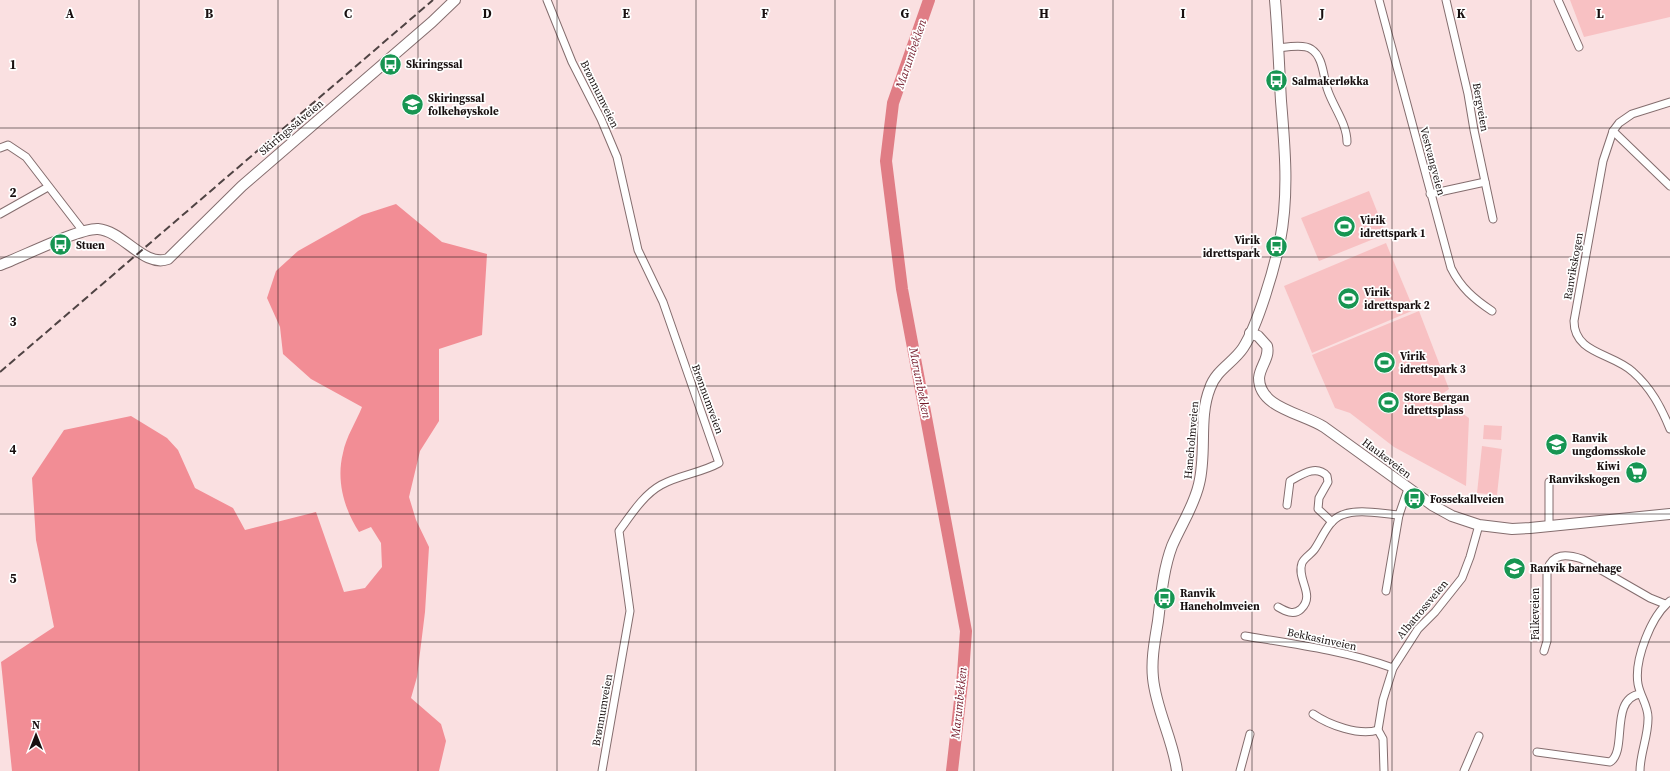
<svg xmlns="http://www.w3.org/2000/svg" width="1670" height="771" font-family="'Source Serif 4',serif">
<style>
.green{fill:#f8c1c3}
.forest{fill:#f28d95}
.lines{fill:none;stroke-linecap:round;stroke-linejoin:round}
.river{stroke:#e07d85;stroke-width:12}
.street-casing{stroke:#846d6e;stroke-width:9}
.secondary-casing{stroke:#846d6e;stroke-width:12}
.street{stroke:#fff;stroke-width:7}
.secondary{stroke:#fff;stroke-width:10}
.rail{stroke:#4f4343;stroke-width:2;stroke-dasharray:8 4;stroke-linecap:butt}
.grid{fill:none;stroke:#181010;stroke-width:1;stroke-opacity:0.55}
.labels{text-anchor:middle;stroke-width:3.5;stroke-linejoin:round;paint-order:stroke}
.poi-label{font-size:11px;font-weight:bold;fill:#181010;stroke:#fff;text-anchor:start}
.street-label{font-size:11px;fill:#181010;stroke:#fff}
.water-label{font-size:12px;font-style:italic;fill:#741b2b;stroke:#fff}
.grid-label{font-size:13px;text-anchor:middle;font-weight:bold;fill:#181010;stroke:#fff;stroke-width:3.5;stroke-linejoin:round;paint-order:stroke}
</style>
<rect width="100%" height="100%" fill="#fae0e1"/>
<g class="green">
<polygon points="1570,0 1670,0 1670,17 1584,37"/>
<polygon points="1369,191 1386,234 1319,261 1301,218"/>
<polygon points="1386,243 1414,310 1312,353 1284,286"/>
<polygon points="1419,311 1449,389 1438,397 1469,418 1466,486 1394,447 1350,413 1335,408 1312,355"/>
<polygon points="1484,425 1502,426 1501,440 1483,439"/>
<polygon points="1482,446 1502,449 1497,495 1477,493"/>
</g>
<path class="forest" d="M396,204L442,242L487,254L482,335L439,349V421L420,451L409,497L416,520L429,547L425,612L417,677L411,698L441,724L446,741L439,771H12L1,662L54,627L36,540L32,478L64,430L131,416L167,438L178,450L195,488L233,508L245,530L316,512L344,592L365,588L382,567L381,543L371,527L359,532C344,509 336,480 343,453C346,437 356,422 362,407L311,379L283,354L280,327L267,298L276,271L298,251L362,215Z"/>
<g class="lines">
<polyline class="river" points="929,0 893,103 886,161 902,289 966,631 963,674 952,771"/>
<defs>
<g id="street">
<path d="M547,0L572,62L601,119L617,157L638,250L663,302L719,463C701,473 679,475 661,485C643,495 631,515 619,531L630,611L602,771"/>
<path d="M1379,0L1451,268C1461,288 1474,299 1492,311"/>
<polyline points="1446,0 1468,94 1474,130 1493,219"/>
<polyline points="1558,0 1579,47"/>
<path d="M1278,48C1287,47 1304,44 1311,49C1324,57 1323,78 1328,91C1334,108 1347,124 1347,142"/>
<path d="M1670,102L1632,114L1619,123L1613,131L1603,161L1574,321C1574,354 1613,353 1633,372C1651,388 1661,407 1670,429"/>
<polyline points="1613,131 1670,186"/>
<polyline points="0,148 8,145 26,157 83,231"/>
<polyline points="1430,194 1485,182"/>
<polyline points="0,214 48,187"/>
<polyline points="1549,482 1549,526"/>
<path d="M1287,505L1290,481C1301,475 1316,464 1327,476L1328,482L1319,498L1318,509L1332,522"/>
<polyline points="1386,591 1399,515 1408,489"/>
<path d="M1278,607C1285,611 1294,616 1301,609C1316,595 1296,579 1302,563C1304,558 1311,554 1314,550C1322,539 1328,520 1342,515C1358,508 1382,514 1399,515"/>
<path d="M1245,636C1294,644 1346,651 1393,668"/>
<path d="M1544,651L1547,641V570C1553,553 1566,554 1582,559L1650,598L1665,604"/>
<path d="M1313,714C1329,725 1359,736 1378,730"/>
<path d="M1537,752L1610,762C1628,751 1609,699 1640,694"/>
<polyline points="1240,771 1250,734"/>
<polyline points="1384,771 1383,739 1378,730 1383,700 1393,668 1418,629 1435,612 1462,578 1470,557 1479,525"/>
<polyline points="1464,771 1479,736"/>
<path d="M1640,771C1640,754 1648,737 1648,719C1649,707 1640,696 1638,684C1634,660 1651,616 1670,601"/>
</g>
<g id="secondary">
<path d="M0,265C22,257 79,228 98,229C123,231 144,268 168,259L242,186L432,22L455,0"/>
<path d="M1250,333L1258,336L1267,346C1270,358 1260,366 1259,378C1259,408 1302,413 1324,427L1432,505L1452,516L1479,525L1512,529L1530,528L1670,514"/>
<path d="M1177,771C1173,739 1156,710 1153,678C1151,659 1155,640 1158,621C1161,597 1163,570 1172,546C1181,525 1194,506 1199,484C1207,452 1198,418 1210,388C1216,370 1233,363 1243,348C1258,325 1274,269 1280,241C1289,195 1285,148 1281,101C1279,67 1278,34 1275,0"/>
</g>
</defs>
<use href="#street" class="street-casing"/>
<use href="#secondary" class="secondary-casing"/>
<use href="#street" class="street"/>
<use href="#secondary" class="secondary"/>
<polyline class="rail" points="0,372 433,0"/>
</g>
<path class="grid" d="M139,0V771M278,0V771M418,0V771M557,0V771M696,0V771M835,0V771M974,0V771M1113,0V771M1252,0V771M1392,0V771M1531,0V771M0,128H1670M0,257H1670M0,386H1670M0,514H1670M0,642H1670"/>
<defs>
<symbol id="bus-disc" viewBox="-11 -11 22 22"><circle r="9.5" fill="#179552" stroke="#fff"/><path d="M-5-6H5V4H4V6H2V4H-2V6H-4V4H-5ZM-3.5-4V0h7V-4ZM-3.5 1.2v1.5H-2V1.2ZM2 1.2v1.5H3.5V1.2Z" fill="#fff"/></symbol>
<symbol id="school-disc" viewBox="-11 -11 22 22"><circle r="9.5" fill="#179552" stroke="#fff"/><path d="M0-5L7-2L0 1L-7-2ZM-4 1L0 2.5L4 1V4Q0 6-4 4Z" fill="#fff"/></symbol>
<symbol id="stadium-disc" viewBox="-11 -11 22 22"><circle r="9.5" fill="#179552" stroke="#fff"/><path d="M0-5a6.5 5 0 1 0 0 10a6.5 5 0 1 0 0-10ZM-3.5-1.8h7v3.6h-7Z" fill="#fff"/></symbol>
<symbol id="supermarket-disc" viewBox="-11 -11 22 22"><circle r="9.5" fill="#179552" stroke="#fff"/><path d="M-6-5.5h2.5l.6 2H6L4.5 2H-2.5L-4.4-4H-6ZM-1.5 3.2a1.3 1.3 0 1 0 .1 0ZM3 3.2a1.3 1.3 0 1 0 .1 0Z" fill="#fff"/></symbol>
</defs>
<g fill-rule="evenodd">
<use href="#bus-disc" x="378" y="52" width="25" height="25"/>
<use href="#bus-disc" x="1264" y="68" width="25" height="25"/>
<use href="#school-disc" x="400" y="92" width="25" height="25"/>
<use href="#stadium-disc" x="1332" y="214" width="25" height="25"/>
<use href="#bus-disc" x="48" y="232" width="25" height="25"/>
<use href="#bus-disc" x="1264" y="234" width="25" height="25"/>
<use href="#stadium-disc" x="1336" y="286" width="25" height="25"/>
<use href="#stadium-disc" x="1372" y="350" width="25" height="25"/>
<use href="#stadium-disc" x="1376" y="390" width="25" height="25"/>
<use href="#school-disc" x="1544" y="432" width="25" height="25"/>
<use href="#supermarket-disc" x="1624" y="460" width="25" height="25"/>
<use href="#bus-disc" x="1402" y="486" width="25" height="25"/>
<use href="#school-disc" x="1502" y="556" width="25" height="25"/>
<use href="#bus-disc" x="1152" y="586" width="25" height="25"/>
</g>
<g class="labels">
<g class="poi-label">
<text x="406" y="68">Skiringssal</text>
<text x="1292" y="85">Salmakerløkka</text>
<text x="428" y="102">Skiringssal<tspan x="428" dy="13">folkehøyskole</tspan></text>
<text x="1360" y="224">Virik<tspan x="1360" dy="13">idrettspark 1</tspan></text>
<text x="1260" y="244" text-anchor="end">Virik<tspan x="1260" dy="13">idrettspark</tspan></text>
<text x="76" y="249">Stuen</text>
<text x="1364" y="296">Virik<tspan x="1364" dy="13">idrettspark 2</tspan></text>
<text x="1400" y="360">Virik<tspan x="1400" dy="13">idrettspark 3</tspan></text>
<text x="1404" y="401">Store Bergan<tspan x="1404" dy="13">idrettsplass</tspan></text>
<text x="1572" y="442">Ranvik<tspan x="1572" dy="13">ungdomsskole</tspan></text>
<text x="1620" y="470" text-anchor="end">Kiwi<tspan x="1620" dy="13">Ranvikskogen</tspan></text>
<text x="1430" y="503">Fossekallveien</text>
<text x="1530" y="572">Ranvik barnehage</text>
<text x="1180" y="597">Ranvik<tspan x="1180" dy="13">Haneholmveien</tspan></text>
</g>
<g class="street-label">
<text transform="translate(600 94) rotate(64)" y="4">Brønnumveien</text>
<text transform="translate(1481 107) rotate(80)" y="4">Bergveien</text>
<text transform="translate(291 127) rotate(-40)" y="4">Skiringssalveien</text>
<text transform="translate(1433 161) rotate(75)" y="4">Vestvangveien</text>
<text transform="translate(1573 266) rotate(-80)" y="4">Ranvikskogen</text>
<text transform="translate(708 399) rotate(70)" y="4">Brønnumveien</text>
<text transform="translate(1191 440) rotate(-85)" y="4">Haneholmveien</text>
<text transform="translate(1387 458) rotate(37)" y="4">Haukeveien</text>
<text transform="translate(1422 609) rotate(-50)" y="4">Albatrossveien</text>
<text transform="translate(1535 614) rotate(-90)" y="4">Falkeveien</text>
<text transform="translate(1322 639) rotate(12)" y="4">Bekkasinveien</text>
<text transform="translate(602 710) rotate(-80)" y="4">Brønnumveien</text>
</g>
<g class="water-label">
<text transform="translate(911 54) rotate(-71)" y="4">Marumbekken</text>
<text transform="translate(920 383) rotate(79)" y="4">Marumbekken</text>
<text transform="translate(959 703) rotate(-84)" y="4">Marumbekken</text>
</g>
</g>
<g class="grid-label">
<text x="70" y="18">A</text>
<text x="209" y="18">B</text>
<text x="348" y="18">C</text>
<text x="487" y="18">D</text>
<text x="626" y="18">E</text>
<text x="765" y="18">F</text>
<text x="905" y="18">G</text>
<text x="1044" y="18">H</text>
<text x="1183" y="18">I</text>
<text x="1322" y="18">J</text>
<text x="1461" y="18">K</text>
<text x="1600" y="18">L</text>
<text x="13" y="69">1</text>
<text x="13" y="197">2</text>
<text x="13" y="326">3</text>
<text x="13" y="454">4</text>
<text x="13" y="583">5</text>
</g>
<g transform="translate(36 735)" stroke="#ffffff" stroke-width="3" paint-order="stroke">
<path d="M0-3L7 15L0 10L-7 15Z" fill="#181010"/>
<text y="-6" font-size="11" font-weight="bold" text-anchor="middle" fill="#181010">N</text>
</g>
</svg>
